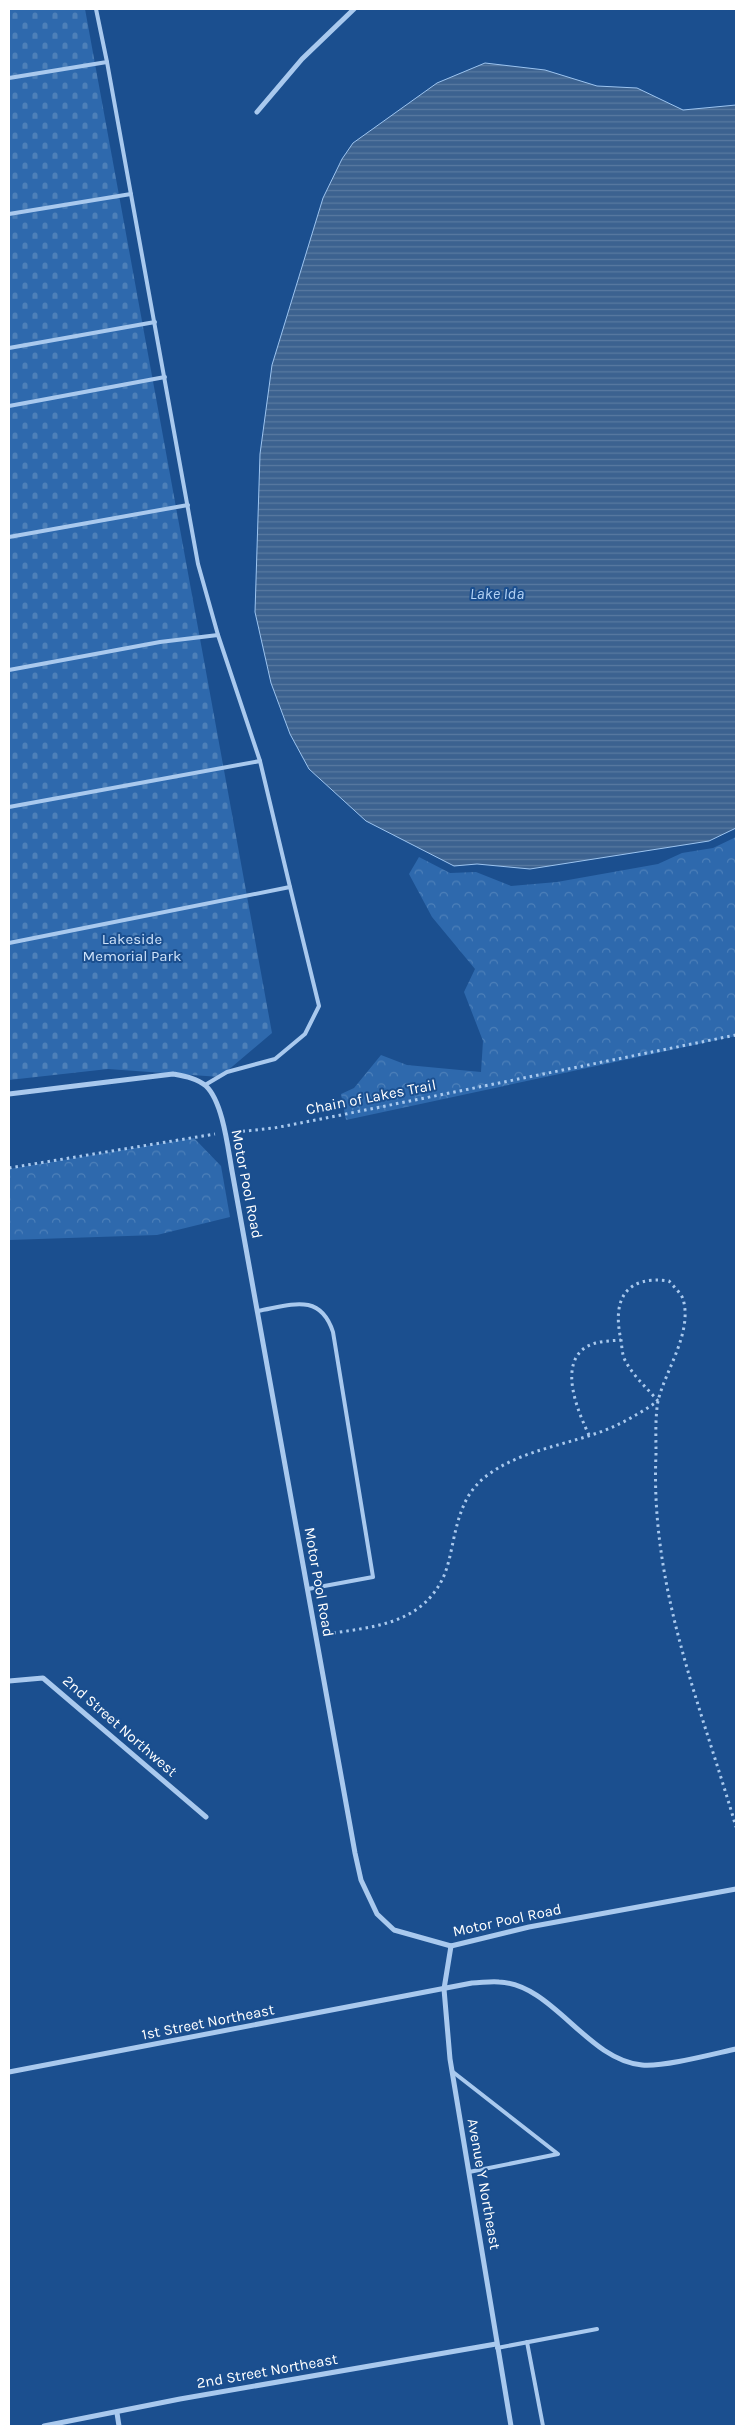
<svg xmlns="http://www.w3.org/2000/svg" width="745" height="2435" font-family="Karla,sans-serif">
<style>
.forest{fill:url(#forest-crowns)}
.cemetery{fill:url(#cemetery-stones)}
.water{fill:url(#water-rules);stroke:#9cc4f0}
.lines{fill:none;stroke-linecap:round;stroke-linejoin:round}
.path{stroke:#a9c9ee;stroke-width:3;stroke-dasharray:2.5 4;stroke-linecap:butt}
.lane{stroke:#a9c9ee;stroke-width:4}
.street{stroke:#a9c9ee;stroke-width:5}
.labels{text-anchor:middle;stroke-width:4;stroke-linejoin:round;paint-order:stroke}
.park-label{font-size:15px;fill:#cfe3fa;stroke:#1b4f8f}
.street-label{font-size:15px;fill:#fff;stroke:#1b4f8f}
.water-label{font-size:16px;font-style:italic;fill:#b5d3f5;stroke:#1b4f8f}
</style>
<defs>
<pattern id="forest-crowns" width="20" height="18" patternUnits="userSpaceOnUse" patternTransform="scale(1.25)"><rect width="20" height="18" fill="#2e69ad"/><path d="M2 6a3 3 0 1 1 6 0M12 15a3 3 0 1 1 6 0" fill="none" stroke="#4d80b9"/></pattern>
<pattern id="cemetery-stones" width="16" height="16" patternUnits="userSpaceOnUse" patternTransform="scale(1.25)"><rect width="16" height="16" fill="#2e69ad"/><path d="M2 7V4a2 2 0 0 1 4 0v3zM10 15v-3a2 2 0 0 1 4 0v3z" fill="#4d80b9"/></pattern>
<pattern id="water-rules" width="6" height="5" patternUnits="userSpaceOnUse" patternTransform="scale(1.25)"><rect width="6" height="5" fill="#3c6290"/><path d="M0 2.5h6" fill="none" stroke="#597aa1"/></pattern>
</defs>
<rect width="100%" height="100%" fill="#1b4f8f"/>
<g class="forest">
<polygon points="736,837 736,1036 346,1120 341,1094 354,1088 381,1055 407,1065 481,1072 483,1041 464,992 475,969 432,917 409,874 419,857 450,873 476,872 511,886 557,882 658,864 682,853 713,848"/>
<polygon points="194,1138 221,1166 230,1217 157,1235 9,1240 9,1169"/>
</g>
<polygon class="cemetery" points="9,9 85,9 272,1033 220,1077 108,1069 9,1080"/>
<polygon class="water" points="485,63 545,70 597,86 637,88 683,110 736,105 736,828 709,841 530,869 477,864 454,866 366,821 309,769 290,734 271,683 255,612 260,454 272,365 323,198 342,159 353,143 437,83"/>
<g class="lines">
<g class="path">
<polyline points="236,1132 274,1128 321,1119 736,1035"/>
<polyline points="9,1168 215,1134"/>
<path d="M658,1401C648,1389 634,1377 626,1362C622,1356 622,1347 621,1340C612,1300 625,1275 669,1281C673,1286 681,1293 683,1299C693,1332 665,1371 658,1401C655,1418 656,1437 656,1454C650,1586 700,1703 736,1827"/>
<path d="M589,1435C578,1412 558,1365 586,1347C596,1341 609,1341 621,1340"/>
<path d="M327,1634C371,1627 419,1625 442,1580C450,1564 452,1543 457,1525C462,1506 469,1490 485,1477C522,1448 573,1445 615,1426C630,1419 645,1410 658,1401"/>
</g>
<g class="lane">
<polyline points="9,78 107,62 96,9"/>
<polyline points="9,214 131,194"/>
<polyline points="9,348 155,322"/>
<polyline points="9,406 165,377"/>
<polyline points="9,537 188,505"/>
<polyline points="9,670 160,642 218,635"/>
<polyline points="9,807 260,761"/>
<polyline points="9,943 290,887 260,761 218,635 198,564 107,62"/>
<polyline points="205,1085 227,1072 275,1059 305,1034 319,1006 290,887"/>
<path d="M258,1311C291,1305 320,1292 333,1332L373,1577L308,1589"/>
<polyline points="453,2072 558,2154 469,2172"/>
<polyline points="527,2342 543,2426"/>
<polyline points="497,2348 597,2329"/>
</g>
<g class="street">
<polyline points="257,112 302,59 354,9"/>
<path d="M9,1094L173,1074C184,1076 197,1078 206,1086C223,1102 228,1149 232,1171L355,1853L361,1880L377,1914L394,1930L451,1946L529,1927L736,1889"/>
<polyline points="9,1681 43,1678 206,1817"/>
<polyline points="451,1946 444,1989 450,2059 511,2426"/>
<path d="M9,2072L472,1983C481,1983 490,1981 499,1982C553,1984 587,2060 642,2065C664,2067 713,2054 736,2049"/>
<polyline points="117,2413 119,2426"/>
<polyline points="44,2426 180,2399 496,2344"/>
</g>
</g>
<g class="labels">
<g class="park-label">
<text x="132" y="944">Lakeside<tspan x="132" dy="17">Memorial Park</tspan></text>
</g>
<g class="street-label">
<text transform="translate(371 1097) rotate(-11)" y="5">Chain of Lakes Trail</text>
<text transform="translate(247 1184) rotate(79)" y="5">Motor Pool Road</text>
<text transform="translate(319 1582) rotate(80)" y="5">Motor Pool Road</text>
<text transform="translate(120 1726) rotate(41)" y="5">2nd Street Northwest</text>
<text transform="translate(507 1920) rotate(-12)" y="5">Motor Pool Road</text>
<text transform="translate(208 2022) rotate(-11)" y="5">1st Street Northeast</text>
<text transform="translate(484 2184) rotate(80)" y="5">Avenue Y Northeast</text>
<text transform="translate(267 2371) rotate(-10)" y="5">2nd Street Northeast</text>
</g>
<g class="water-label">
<text x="497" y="599">Lake Ida</text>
</g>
</g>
<rect width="745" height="2435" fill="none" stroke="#ffffff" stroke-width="20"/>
</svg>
